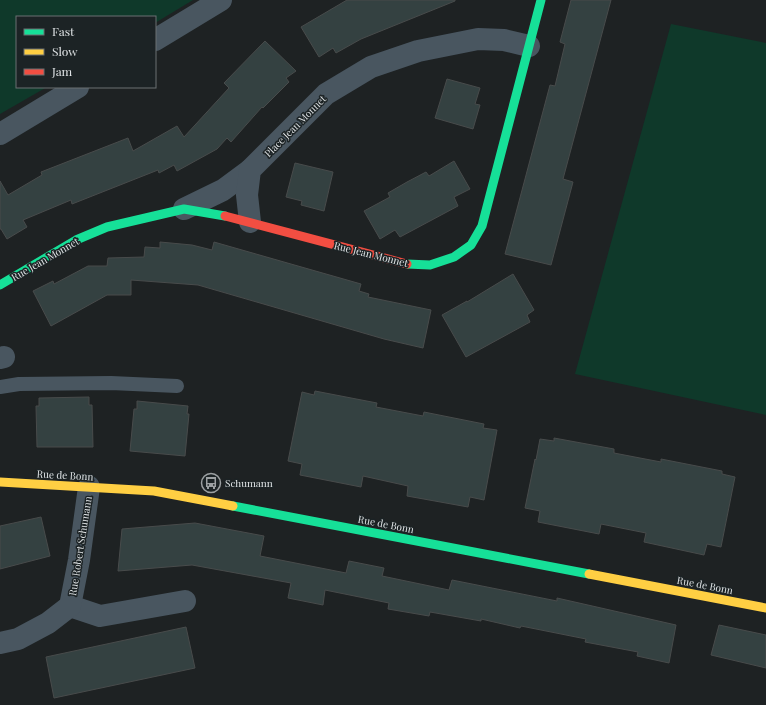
<svg xmlns="http://www.w3.org/2000/svg" width="766" height="705" font-family="'Playfair Display',serif">
<style>
.green{fill:#0f392a}
.building{fill:#344141;stroke:#484b4b}
.lines{fill:none;stroke-linecap:round;stroke-linejoin:round}
.lane{stroke:#495660;stroke-width:14}
.street{stroke:#495660;stroke-width:22}
.fast{stroke:#16e098;stroke-width:9}
.slow{stroke:#ffcf43;stroke-width:9}
.jam{stroke:#f24e42;stroke-width:9}
.labels{text-anchor:middle;stroke-width:3;stroke-linejoin:round;paint-order:stroke}
.street-label{font-size:10px;fill:#e0e4e6;stroke:#1c2325}
.poi-label{font-size:10px;fill:#e0e4e6;stroke:#1c2325;text-anchor:start}
</style>
<rect width="100%" height="100%" fill="#1e2223"/>
<g class="green">
<polygon points="0,0 193,0 155,23 155,17 17,17 17,87 47,87 0,114"/>
<polygon points="671,24 766,43 766,415 575,374"/>
</g>
<g class="building">
<polygon points="347,0 455,0 455,1 361,39 336,53 333,48 319,57 301,27"/>
<polygon points="571,0 611,0 563,179 573,182 551,265 505,254 550,85 555,86 565,44 560,42"/>
<polygon points="265,41 296,71 286,78 289,82 263,108 262,107 231,142 227,138 217,149 177,171 174,165 159,173 158,170 72,204 71,200 23,220 27,227 7,239 1,229 0,229 0,181 8,195 42,175 41,172 128,138 133,151 177,126 184,137 229,88 224,83"/>
<polygon points="447,79 480,88 475,104 480,105 473,129 435,118"/>
<polygon points="454,161 470,189 454,197 458,206 400,237 395,230 380,239 364,211 390,197 388,193 407,182 426,172 429,176"/>
<polygon points="295,163 333,172 324,211 301,205 302,201 286,197"/>
<polygon points="160,242 192,245 212,250 214,242 361,284 359,291 369,294 368,297 431,310 423,348 384,339 198,285 131,280 131,295 107,295 51,326 33,291 53,281 54,284 88,266 107,266 108,258 144,257 145,247 160,248"/>
<polygon points="513,274 534,310 527,315 530,322 466,357 442,315 467,301 467,302"/>
<polygon points="315,391 377,403 376,407 423,416 424,412 484,424 483,428 497,430 484,500 470,497 468,507 407,496 408,486 363,476 361,487 300,475 302,464 288,461 302,392 314,395"/>
<polygon points="89,397 89,405 92,405 93,447 37,447 36,406 39,406 39,398"/>
<polygon points="137,401 188,406 187,414 189,414 185,456 130,451 134,409 137,409"/>
<polygon points="554,438 614,449 614,453 640,458 661,462 661,459 722,471 722,474 735,477 721,547 707,544 704,555 644,542 646,533 601,524 599,534 538,522 540,511 525,508 535,459 536,460 540,439 554,441"/>
<polygon points="41,517 50,556 0,569 0,526"/>
<polygon points="195,523 264,536 260,556 346,573 349,561 384,568 382,576 449,590 452,580 557,601 557,598 676,625 669,663 637,656 638,652 585,642 586,639 521,626 520,628 481,619 481,621 430,612 429,616 388,609 389,603 325,590 323,605 288,598 291,583 192,565 118,571 122,529"/>
<polygon points="719,625 766,635 766,668 711,655"/>
<polygon points="186,627 195,668 54,698 46,657"/>
</g>
<g class="lines">
<polyline class="lane" points="0,387 19,384 111,383 177,386"/>
<g class="street">
<polyline points="155,40 221,0"/>
<polyline points="0,134 78,87"/>
<polyline points="184,209 223,190 250,170"/>
<polyline points="250,222 247,195 250,170 326,94 371,67 418,51 478,39 504,40 529,46"/>
<polyline points="0,358 4,357"/>
<polyline points="70,606 100,616 185,601"/>
<polyline points="0,643 18,639 48,623 70,606 79,560 89,487"/>
</g>
<g class="fast">
<polyline points="407,264 430,265 454,257 471,245 482,226 541,0"/>
<polyline points="0,285 76,240 107,227 184,209 225,216"/>
<polyline points="233,506 589,574"/>
</g>
<g class="slow">
<polyline points="0,482 154,491 233,506"/>
<polyline points="589,574 766,608"/>
</g>
<polyline class="jam" points="225,216 407,264"/>
</g>
<defs>
<symbol id="bus-ring" viewBox="-11 -11 22 22"><circle r="9.5" fill="#1c2325" stroke="#9ca0a2" stroke-width="1.5"/><path d="M-5-6H5V4H4V6H2V4H-2V6H-4V4H-5ZM-3.5-4V0h7V-4ZM-3.5 1.2v1.5H-2V1.2ZM2 1.2v1.5H3.5V1.2Z" fill="#9ca0a2"/></symbol>
</defs>
<g fill-rule="evenodd">
<use href="#bus-ring" x="200" y="472" width="22" height="22"/>
</g>
<g class="labels">
<g class="street-label">
<text transform="translate(295 126) rotate(-45)" y="4">Place Jean Monnet</text>
<text transform="translate(371 254) rotate(14)" y="4">Rue Jean Monnet</text>
<text transform="translate(45 259) rotate(-30)" y="4">Rue Jean Monnet</text>
<text transform="translate(65 475) rotate(3)" y="4">Rue de Bonn</text>
<text transform="translate(386 524) rotate(11)" y="4">Rue de Bonn</text>
<text transform="translate(80 546) rotate(-81)" y="4">Rue Robert Schumann</text>
<text transform="translate(705 585) rotate(11)" y="4">Rue de Bonn</text>
</g>
<g class="poi-label">
<text x="225" y="487">Schumann</text>
</g>
</g>
<rect x="16" y="16" width="140" height="72" fill="#1c2325" stroke="#6a7072"/>
<rect x="24" y="29" width="20" height="6" fill="#16e098" stroke="#6a7072"/>
<text x="52" y="36" font-size="12" fill="#e0e4e6">Fast</text>
<rect x="24" y="49" width="20" height="6" fill="#ffcf43" stroke="#6a7072"/>
<text x="52" y="56" font-size="12" fill="#e0e4e6">Slow</text>
<rect x="24" y="69" width="20" height="6" fill="#f24e42" stroke="#6a7072"/>
<text x="52" y="76" font-size="12" fill="#e0e4e6">Jam</text>
</svg>
